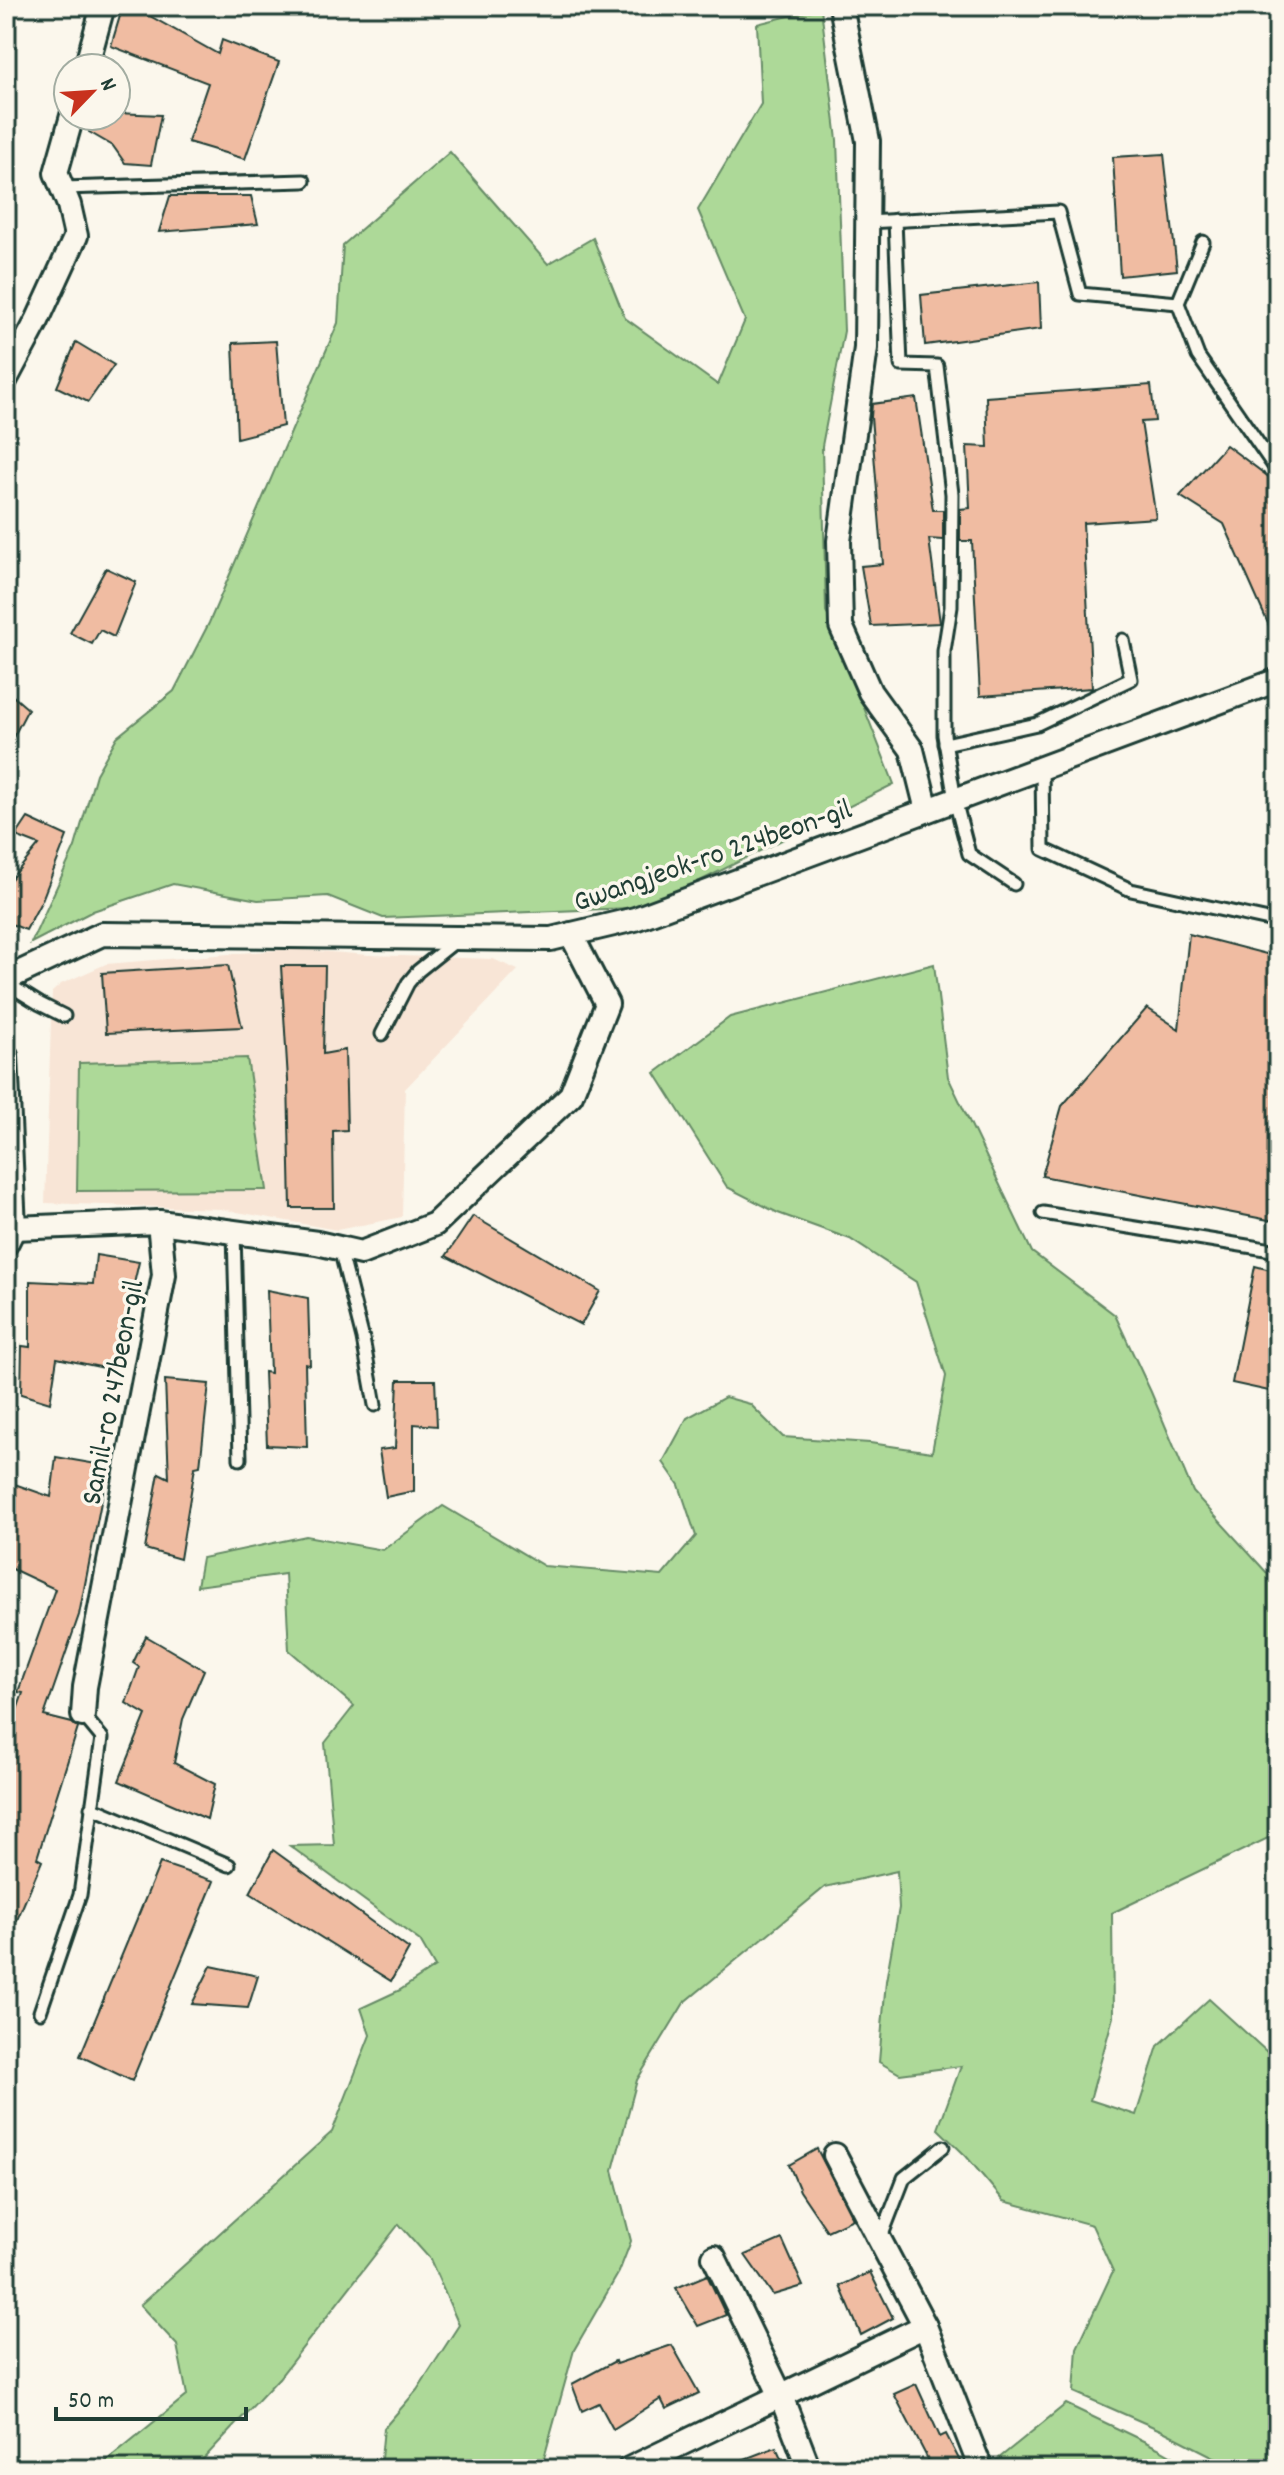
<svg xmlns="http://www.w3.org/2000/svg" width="1284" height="2475" font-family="Dekko,sans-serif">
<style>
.built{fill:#f8e5d6}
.green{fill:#add998;stroke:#668b66;stroke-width:2}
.building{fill:#f0bca2;stroke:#1f3d34;stroke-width:2}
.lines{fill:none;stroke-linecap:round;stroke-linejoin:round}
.lane-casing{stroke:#1f3d34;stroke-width:17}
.street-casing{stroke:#1f3d34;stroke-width:28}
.lane{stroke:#fbf7ec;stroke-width:11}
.street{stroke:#fbf7ec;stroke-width:22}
.labels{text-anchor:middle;stroke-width:7;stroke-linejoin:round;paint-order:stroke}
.street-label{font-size:30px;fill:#1f3d34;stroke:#fbf7ec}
</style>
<rect width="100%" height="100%" fill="#fbf7ec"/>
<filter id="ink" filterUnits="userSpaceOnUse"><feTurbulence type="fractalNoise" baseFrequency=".0125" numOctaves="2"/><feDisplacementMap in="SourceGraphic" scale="16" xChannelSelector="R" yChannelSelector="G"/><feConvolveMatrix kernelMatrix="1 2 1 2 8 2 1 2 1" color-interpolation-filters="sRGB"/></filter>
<g filter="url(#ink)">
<polygon class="built" points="291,949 369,955 493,959 518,970 405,1089 402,1217 337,1230 220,1209 45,1203 52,992 61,984 106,964"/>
<g class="green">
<polygon points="821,8 837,140 844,331 822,446 826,611 894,784 688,887 631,908 383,918 328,896 258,900 173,884 93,911 31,943 75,847 96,774 117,737 174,691 209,623 338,323 343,245 450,152 548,264 593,238 625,318 718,385 745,320 698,210 761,104 757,24"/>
<polygon points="934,964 948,1077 1032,1252 1115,1315 1151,1392 1193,1492 1278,1585 1278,1838 1270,1837 1112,1913 1113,2017 1090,2100 1136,2115 1158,2046 1209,1999 1278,2062 1278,2469 1238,2469 1238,2466 1214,2457 1165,2432 1074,2392 1077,2348 1113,2271 1092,2225 1004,2201 966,2156 938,2129 961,2066 900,2074 879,2062 886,1981 899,1908 897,1871 825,1887 684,2003 637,2080 613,2170 631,2241 619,2272 574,2350 541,2469 380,2469 384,2428 417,2390 459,2325 430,2259 399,2224 279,2378 194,2469 96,2469 187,2395 177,2345 140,2305 332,2132 370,2035 361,2008 400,1990 435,1967 420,1941 290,1846 334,1845 325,1743 354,1706 289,1650 285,1574 197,1586 202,1558 306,1536 383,1550 443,1506 544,1566 662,1576 696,1536 679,1485 663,1462 687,1418 725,1397 750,1404 783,1437 870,1443 932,1452 946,1376 916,1282 850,1239 778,1213 727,1187 655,1073 730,1017"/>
<polygon points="247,1058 267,1190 77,1191 79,1063"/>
<polygon points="1066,2404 1158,2448 1195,2469 1000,2469 993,2463"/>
</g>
<g class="building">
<polygon points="123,6 132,6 218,54 222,40 279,62 245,159 188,142 208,83 111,46"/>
<polygon points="116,113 161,115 151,165 125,163 113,146 89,132 88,116 116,116"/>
<polygon points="1164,154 1177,270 1120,276 1113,157"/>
<polygon points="170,196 251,196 258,224 159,232"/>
<polygon points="1039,282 1041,329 925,345 921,295"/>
<polygon points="276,341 283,426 237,438 233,343"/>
<polygon points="76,342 114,365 88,402 57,387"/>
<polygon points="1151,385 1155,421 1141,422 1156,518 1083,523 1092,688 980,696 972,541 960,541 960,509 970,508 967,446 988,447 986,397"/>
<polygon points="916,398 933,510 943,510 943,540 929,539 940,623 871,626 861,566 883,564 871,417 872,404"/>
<polygon points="1226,445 1270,478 1278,497 1278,646 1224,524 1180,496"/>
<polygon points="106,568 136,582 114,637 100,630 92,644 70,633"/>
<polygon points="6,690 28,709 6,751"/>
<polygon points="28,818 67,836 42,900 26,930 6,922 6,885 39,845 16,836"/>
<polygon points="1189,934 1278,957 1278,1207 1274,1221 1042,1176 1062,1106 1147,1008 1179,1029"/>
<polygon points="228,965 242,1027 106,1033 102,973"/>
<polygon points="281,966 325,966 323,1054 345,1050 347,1130 333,1131 334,1208 291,1208 288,1080"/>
<polygon points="473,1216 600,1291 581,1325 446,1256"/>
<polygon points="96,1255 139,1262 114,1370 57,1358 50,1403 21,1394 22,1346 30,1347 30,1281 93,1284"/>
<polygon points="1255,1266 1278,1272 1278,1393 1232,1383"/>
<polygon points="267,1290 308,1298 310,1365 305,1364 307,1447 267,1445 264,1372 270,1373"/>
<polygon points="165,1380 209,1384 200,1466 195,1467 180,1559 145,1549 159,1473 169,1478"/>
<polygon points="398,1380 435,1380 437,1426 414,1424 414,1491 386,1497 379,1450 395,1448"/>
<polygon points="56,1457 108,1466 79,1615 44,1716 72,1723 78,1728 37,1858 42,1861 6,1946 6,1741 23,1693 18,1692 55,1589 6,1566 6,1481 51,1497"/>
<polygon points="146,1636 204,1670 183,1719 174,1763 215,1784 207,1819 119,1781 146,1715 126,1703 139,1667 133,1663"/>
<polygon points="273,1850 409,1949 391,1981 250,1893"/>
<polygon points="160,1863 214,1881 132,2081 80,2056"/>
<polygon points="211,1966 258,1976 248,2008 192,2004"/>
<polygon points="817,2149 853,2219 827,2231 800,2191 789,2165"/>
<polygon points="782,2239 803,2286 773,2295 745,2255"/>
<polygon points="870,2272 893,2318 861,2335 840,2286"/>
<polygon points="707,2275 726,2315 698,2326 676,2288"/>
<polygon points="672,2345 699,2393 666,2409 661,2399 613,2429 599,2403 582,2411 572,2384 615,2361 616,2364"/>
<polygon points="916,2384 940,2437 946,2434 964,2469 933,2469 894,2394"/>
<polygon points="776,2447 786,2469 724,2469 724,2467"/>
</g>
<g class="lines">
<defs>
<g id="lane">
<polyline points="62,188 304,181"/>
<polyline points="895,220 901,365 937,366 952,494 951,607 944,651 944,735 955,800 969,854 1014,884"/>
<polyline points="867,222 1058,212 1080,294 1178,303 1203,242"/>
<polyline points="1178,303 1198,356 1278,472"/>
<polyline points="945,744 1037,724 1131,679 1123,640"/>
<polyline points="1042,768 1043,849 1131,890 1278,922"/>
<polyline points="6,983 40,1004 64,1016"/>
<polyline points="382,1034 408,983 418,971 458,939"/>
<polyline points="1043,1213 1278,1251"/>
<polyline points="234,1232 240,1459"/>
<polyline points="340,1249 363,1339 375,1405"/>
<polyline points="91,1807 229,1865"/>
<polyline points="40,2012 80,1895 102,1738 83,1715"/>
<polyline points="880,2240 904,2178 943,2147"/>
</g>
<g id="street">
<polyline points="841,6 868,141 866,348 839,541 841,626 870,692 912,750 927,810"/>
<polyline points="86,68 103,6"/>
<polyline points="6,379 37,321 76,236 69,205 56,173 72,116"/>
<polyline points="6,979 102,934 551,939 635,919 1278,680"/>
<polyline points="6,1056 14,1228 6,1244"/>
<polyline points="159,1222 317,1243 361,1253 435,1224 571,1095 607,1004 571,934"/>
<polyline points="14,1228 159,1222 164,1275 85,1687 83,1715"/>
<polyline points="835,2155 925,2326 981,2469"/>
<polyline points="714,2257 781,2396 809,2469"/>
<polyline points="629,2469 925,2326"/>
</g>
</defs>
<use href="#lane" class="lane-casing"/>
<use href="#street" class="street-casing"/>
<use href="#lane" class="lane"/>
<use href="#street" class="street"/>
</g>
</g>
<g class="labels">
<g class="street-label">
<text transform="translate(712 854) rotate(-19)" y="10">Gwangjeok-ro 224beon-gil</text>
<text transform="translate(111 1392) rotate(-79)" y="10">Samil-ro 247beon-gil</text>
</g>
</g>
<rect width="1284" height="2475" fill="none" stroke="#fbf7ec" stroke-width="32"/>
<rect x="16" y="16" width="1252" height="2443" fill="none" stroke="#1f3d34" stroke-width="3" filter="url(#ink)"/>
<g transform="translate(92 92) rotate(65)"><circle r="38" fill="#fbf7ec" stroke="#a3ada2" stroke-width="2"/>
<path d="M0-6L14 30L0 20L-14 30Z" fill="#c8321e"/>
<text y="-12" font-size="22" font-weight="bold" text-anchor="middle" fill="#1f3d34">N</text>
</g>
<path d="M56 2407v12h190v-12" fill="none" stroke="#1f3d34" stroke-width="4"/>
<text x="68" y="2407" font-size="24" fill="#1f3d34" stroke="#fbf7ec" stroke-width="6" paint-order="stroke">50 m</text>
</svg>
